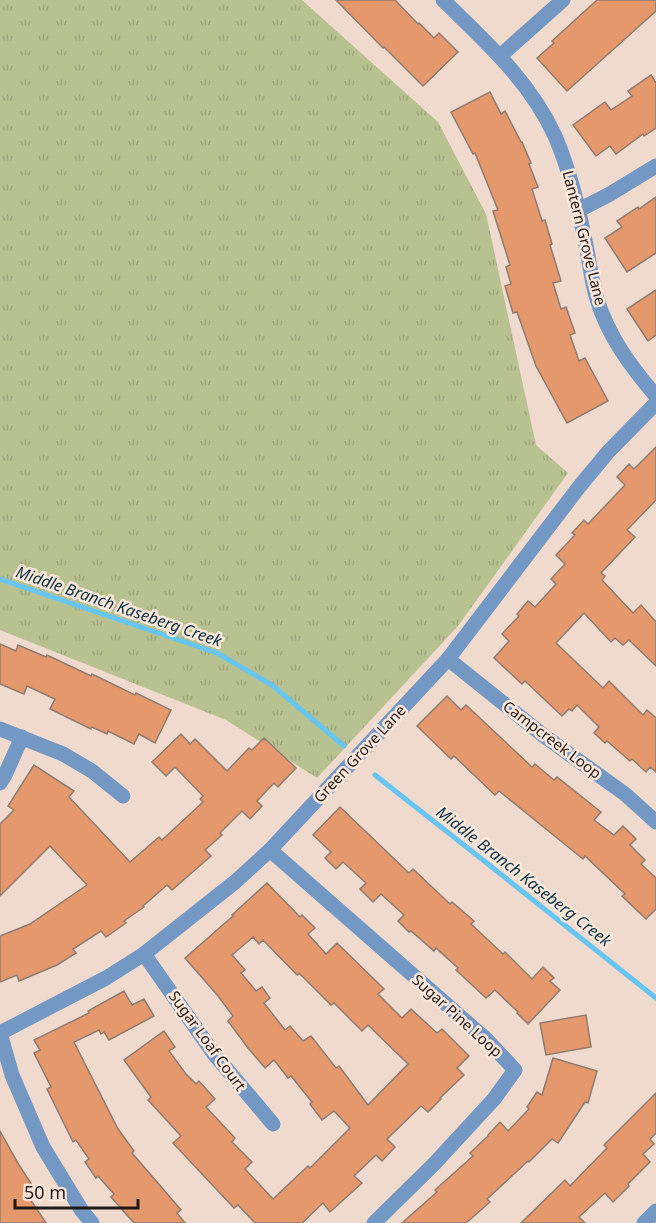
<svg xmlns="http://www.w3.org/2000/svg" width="656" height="1223" font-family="'Noto Sans',sans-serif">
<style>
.grass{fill:url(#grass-tufts)}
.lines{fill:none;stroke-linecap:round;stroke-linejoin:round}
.stream{stroke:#67c5f2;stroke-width:5}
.building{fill:#e5986b;stroke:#8f7b70;stroke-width:1.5;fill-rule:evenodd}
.minor{stroke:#7498c4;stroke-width:15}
.labels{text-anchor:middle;stroke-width:5;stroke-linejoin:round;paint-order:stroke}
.street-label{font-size:15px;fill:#211915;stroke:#fde7db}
.water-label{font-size:16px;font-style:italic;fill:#043042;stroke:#fde7db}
</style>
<defs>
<pattern id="grass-tufts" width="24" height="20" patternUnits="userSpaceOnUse" patternTransform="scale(1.5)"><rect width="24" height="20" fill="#b8c291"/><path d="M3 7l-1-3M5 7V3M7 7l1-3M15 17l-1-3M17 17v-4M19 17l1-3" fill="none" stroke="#9ea67c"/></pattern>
</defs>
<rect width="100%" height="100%" fill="#f0dace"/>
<polygon class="grass" points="0,0 302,0 438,122 486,214 536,445 568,473 458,626 317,778 226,720 0,630"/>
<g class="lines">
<g class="stream">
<polyline points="0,579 217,653 272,685 344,746"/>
<polyline points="375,775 493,868 656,998"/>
</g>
</g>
<g class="building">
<polygon points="336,0 395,0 418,24 419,23 434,38 439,33 458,52 423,86 384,47 383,48"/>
<polygon points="597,0 656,0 656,11 567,91 537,58 554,43 552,41"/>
<polygon points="651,75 656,83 656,128 644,136 643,134 616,154 610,146 596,156 573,125 605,102 611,110 632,96 628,91"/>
<polygon points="490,92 501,114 505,111 521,142 522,142 531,163 529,164 538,187 532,189 542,221 545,220 552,244 550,245 561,281 553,283 561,309 566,307 575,333 570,335 579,361 585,358 608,401 567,423 536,366 517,312 513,313 505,286 511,284 506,267 510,265 493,211 498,210 475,153 473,154 451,112"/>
<polygon points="656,197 656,253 627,272 605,238 622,227 617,221 638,207 639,209"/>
<polygon points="656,290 656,335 648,341 627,309"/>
<polygon points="656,447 656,500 627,530 635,537 601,573 605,576 602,580 633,613 641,605 656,622 656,666 629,640 623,645 615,638 611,642 584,613 556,643 603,688 609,681 643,715 647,710 656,718 656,772 650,767 646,772 632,759 630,761 607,741 605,743 594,733 599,727 577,705 572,711 569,709 562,716 525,681 522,684 494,658 509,641 502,634 519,616 517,614 528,601 535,607 556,584 551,579 565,564 556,555 575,535 572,533 584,520 588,524 625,485 617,477 629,464 634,469"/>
<polygon points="0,644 16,651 18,645 46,657 47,655 91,676 92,674 135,695 136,693 171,710 155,743 139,734 134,744 108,731 107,734 92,727 91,729 50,709 55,699 27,686 24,694 0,684"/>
<polygon points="447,696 461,710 466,705 532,767 535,764 554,780 557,777 601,812 594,820 614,835 623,826 636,839 630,845 645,860 641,864 656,878 656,909 646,919 622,896 625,894 585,856 583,859 499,791 495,795 454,756 451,759 417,726"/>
<polygon points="181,734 190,744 195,739 227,771 249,748 252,750 264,738 296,768 278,787 274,783 257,801 262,806 250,819 242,811 220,833 222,835 205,850 211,856 172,890 167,885 143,906 144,907 124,921 126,923 106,937 101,931 73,949 76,953 57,965 19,981 17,975 0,982 0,936 30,924 87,885 50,846 0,896 0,824 14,810 8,806 34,765 74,791 69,797 130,862 159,837 162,840 203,802 200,799 203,796 175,767 166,776 152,762"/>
<polygon points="340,807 409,873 413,869 450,904 452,902 474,921 471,924 503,954 505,952 532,979 543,967 554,978 550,981 560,990 528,1024 517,1013 518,1012 495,990 486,998 456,970 458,968 436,948 434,951 411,931 409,932 398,921 404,915 381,894 373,902 360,889 366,883 343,862 336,869 325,858 331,852 313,835"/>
<path d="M267,883L300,917L302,915L315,928L308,934L326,954L337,943L384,989L378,994L402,1018L411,1009L437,1033L442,1029L469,1056L457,1068L464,1075L440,1098L441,1099L428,1112L421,1106L387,1139L395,1147L382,1161L376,1155L354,1176L362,1183L330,1212L323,1203L302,1223H255L238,1205L234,1208L173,1143L181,1136L148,1100L151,1097L124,1060L164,1031L175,1047L169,1051L186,1074L196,1084L199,1081L215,1099L206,1107L235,1138L232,1142L252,1162L245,1169L273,1199L308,1166L310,1168L350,1128L334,1111L322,1120L310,1104L312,1102L291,1076L288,1078L274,1060L265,1068L248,1048L228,1021L233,1016L218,996L185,958L233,916L232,915ZM253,937L259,944L263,940L297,975L299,973L331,1005L334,1003L362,1031L368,1025L408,1064L368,1105L339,1066L336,1068L311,1036L303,1041L290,1026L285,1030L264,1003L270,998L262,987L256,991L241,973L245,970L232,955Z"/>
<polygon points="124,991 132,1005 144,999 154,1016 109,1040 104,1032 101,1034 99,1030 74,1042 118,1129 134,1151 132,1153 181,1210 177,1213 185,1223 134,1223 111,1197 114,1194 98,1176 96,1178 85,1162 89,1159 76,1140 73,1142 47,1089 51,1087 34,1053 40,1050 34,1040 89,1013 88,1011"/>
<polygon points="586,1015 591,1047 546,1055 540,1023"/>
<polygon points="553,1058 597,1071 588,1103 585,1102 558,1143 552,1139 529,1162 528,1161 487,1199 490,1202 466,1223 402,1223 437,1192 435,1190 473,1156 470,1153 488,1136 488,1135 500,1122 508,1131 529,1109 527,1107 537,1092 542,1095"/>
<polygon points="656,1093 656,1133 650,1139 654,1144 643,1154 650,1162 628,1184 629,1186 613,1202 605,1193 579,1217 585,1223 521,1223 565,1180 570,1186 607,1148 604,1145"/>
<polygon points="0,1131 19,1165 34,1188 26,1193 46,1223 0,1223"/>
</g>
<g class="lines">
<g class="minor">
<path d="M443,0C485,41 530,81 555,136C571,173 579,211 587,250C590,266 592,284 597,299C608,336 631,367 656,396"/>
<polyline points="500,56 563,0"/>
<polyline points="579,210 610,194 656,166"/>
<polyline points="448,659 544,736 625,794 656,822"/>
<polyline points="0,729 63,754 92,771 123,796"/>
<polyline points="0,783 5,775 22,737"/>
<polyline points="270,850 487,1040 515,1070 494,1099 435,1163 374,1223"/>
<polyline points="144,954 214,1054 273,1124"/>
<polyline points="0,1033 106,978 144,954 235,882 270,850 448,659 579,487 608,452 656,403"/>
<polyline points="0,1033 12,1075 43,1147 82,1211 92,1223"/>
<polyline points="644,1223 656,1211"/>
</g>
</g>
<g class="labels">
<g class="street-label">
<text transform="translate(584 238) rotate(76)" y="5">Lantern Grove Lane</text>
<text transform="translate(552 740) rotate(37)" y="5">Campcreek Loop</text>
<text transform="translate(360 754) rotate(-47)" y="5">Green Grove Lane</text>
<text transform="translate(457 1016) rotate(42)" y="5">Sugar Pine Loop</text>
<text transform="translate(207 1041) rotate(54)" y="5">Sugar Loaf Court</text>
</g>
<g class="water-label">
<text transform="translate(119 606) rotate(19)" y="6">Middle Branch Kaseberg Creek</text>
<text transform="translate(524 876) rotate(38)" y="6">Middle Branch Kaseberg Creek</text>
</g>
</g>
<path d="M15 1199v9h123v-9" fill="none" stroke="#211915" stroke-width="3"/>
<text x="24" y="1199" font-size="18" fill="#211915" stroke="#fde7db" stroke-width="4.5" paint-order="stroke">50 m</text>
</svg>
